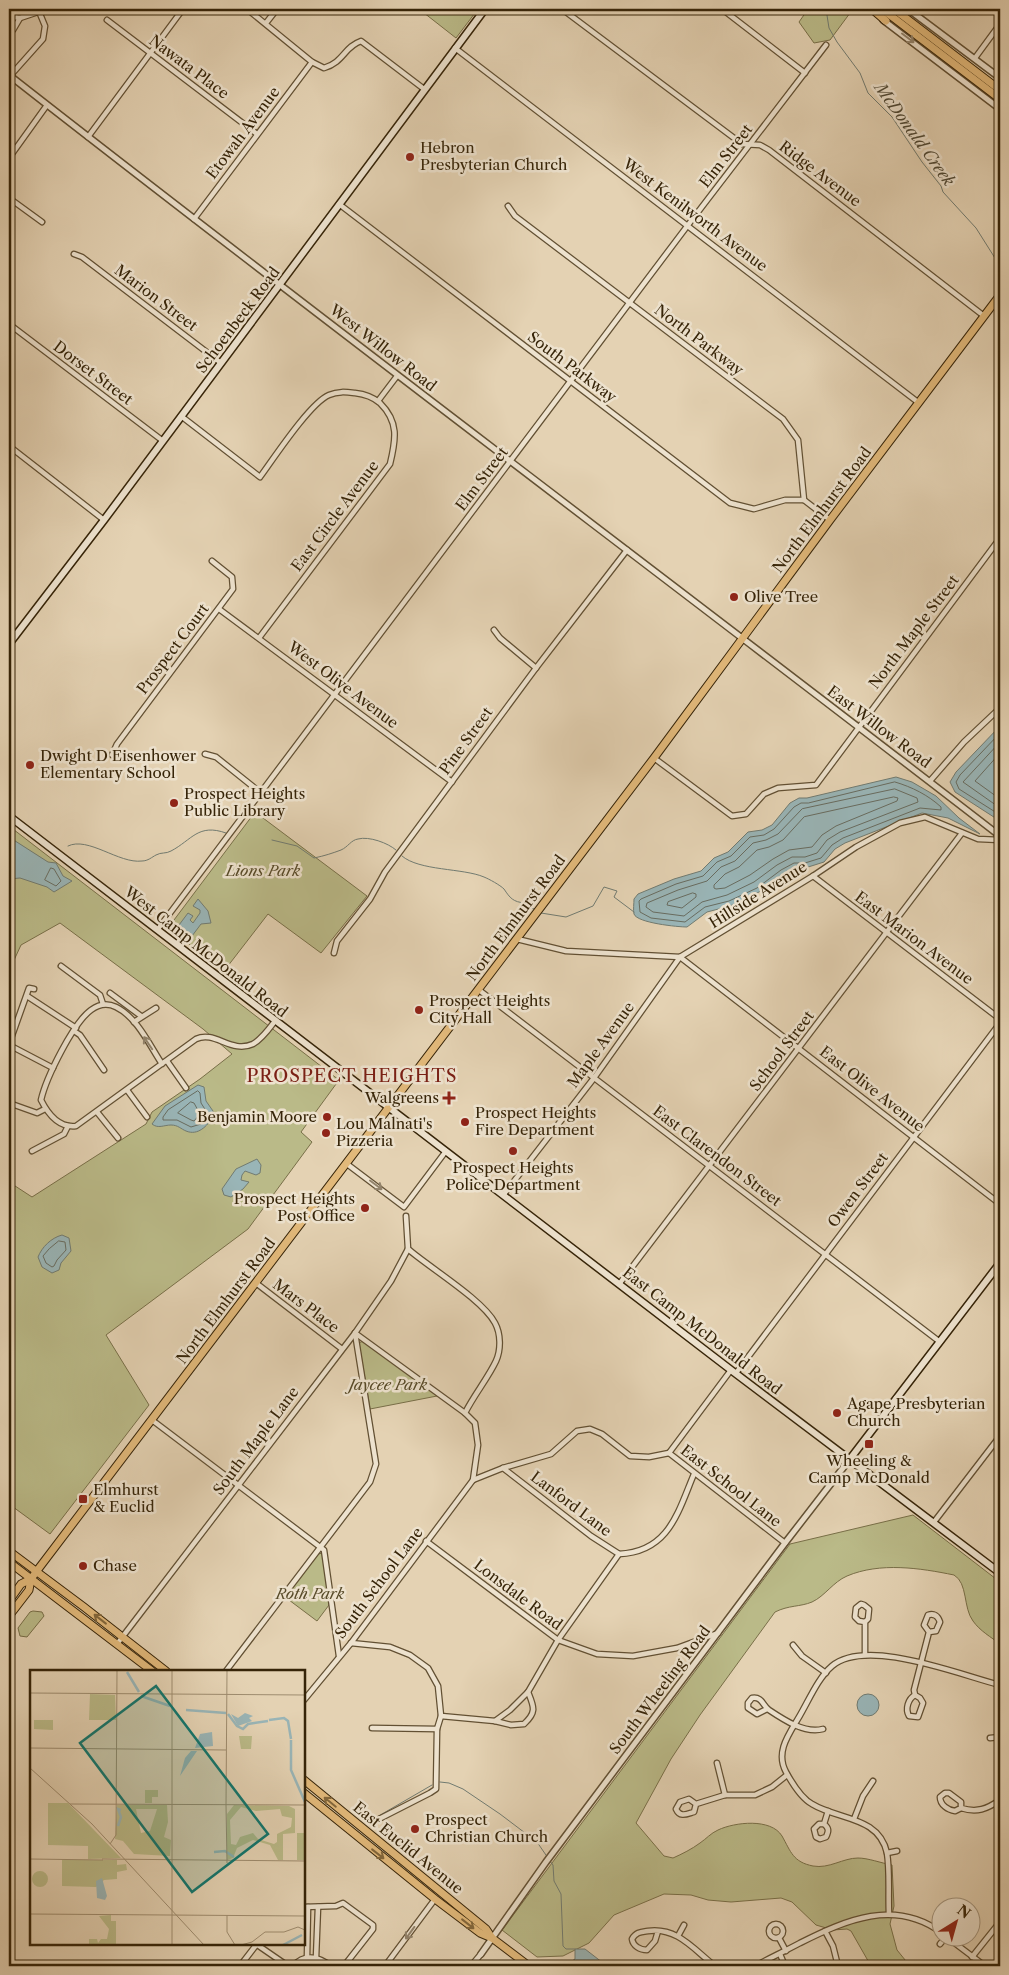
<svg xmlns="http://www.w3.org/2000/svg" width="1009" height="1975" font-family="'Libre Caslon Text',serif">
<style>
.green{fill:#baba88;stroke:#786f48}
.water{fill:#99b5b7;stroke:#717b71}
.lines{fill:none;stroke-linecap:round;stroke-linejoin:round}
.shore{stroke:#686c60;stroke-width:1}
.stream{stroke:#717b71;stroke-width:1}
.minor-casing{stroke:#625033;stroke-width:7}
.tertiary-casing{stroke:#625033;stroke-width:8}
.secondary-casing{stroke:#362408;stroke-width:9}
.primary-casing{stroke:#362408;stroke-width:9}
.trunk-casing{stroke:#362408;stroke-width:9}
.minor{stroke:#ede2ce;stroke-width:4.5}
.tertiary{stroke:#ede2ce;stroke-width:5}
.secondary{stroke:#ede2ce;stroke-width:6}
.primary{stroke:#e2b97a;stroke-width:7}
.trunk{stroke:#e2b97a;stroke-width:7}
.oneway{stroke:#92836b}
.oneway2{stroke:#83673b}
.poi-dot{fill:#8f2418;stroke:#ede2ce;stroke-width:2}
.labels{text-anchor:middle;stroke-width:5;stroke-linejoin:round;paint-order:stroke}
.street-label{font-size:15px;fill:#362408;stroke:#ede2ce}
.poi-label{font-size:15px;fill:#362408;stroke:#ede2ce;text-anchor:start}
.park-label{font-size:15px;font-style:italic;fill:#574a28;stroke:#ede2ce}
.water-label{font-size:16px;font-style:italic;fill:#4f4834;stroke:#ede2ce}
.quarter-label{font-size:18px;letter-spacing:1px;fill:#7a1f14;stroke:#ede2ce}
.inset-river{fill:none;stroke:#99b5b7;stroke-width:2.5}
.inset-road{fill:none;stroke:#9e8c6f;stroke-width:1}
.view{fill:#0f766e;fill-opacity:0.15;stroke:#0f766e;stroke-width:2.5}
.inset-edge{fill:none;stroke:#362408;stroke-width:2.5}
</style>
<rect width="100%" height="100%" fill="#e4d2b3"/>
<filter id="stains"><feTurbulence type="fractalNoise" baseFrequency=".004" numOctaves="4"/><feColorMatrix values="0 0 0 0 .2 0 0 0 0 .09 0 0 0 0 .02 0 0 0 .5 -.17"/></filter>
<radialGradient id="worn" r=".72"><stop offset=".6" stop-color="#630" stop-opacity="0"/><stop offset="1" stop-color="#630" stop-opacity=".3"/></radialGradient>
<g class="green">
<polygon points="419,9 478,9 456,38"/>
<polygon points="802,9 853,9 830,40 814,43 799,22 806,12"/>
<polygon points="255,812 367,896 321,953 268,914 224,971 168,928"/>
<polygon points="9,826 339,1080 301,1132 312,1142 248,1229 106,1335 149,1405 50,1534 9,1504 9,1182 32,1197 146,1124 152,1112 200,1079 232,1054 203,1029 60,923 21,945 9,971"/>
<polygon points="363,1341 366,1342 437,1396 370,1409 359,1343"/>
<path d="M913,1515L1000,1582V1644C991,1637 980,1631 973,1621C963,1608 968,1583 954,1575C920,1568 880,1562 847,1576C833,1582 825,1596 812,1602C800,1607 789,1605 775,1612L700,1715L671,1759L636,1823L664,1856L673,1858C682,1854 692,1849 700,1843C706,1839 711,1833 718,1830C735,1822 771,1818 782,1836C791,1852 793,1862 813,1866C829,1869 843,1858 858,1858C868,1858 881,1863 892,1865L894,1906L890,1924L897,1950L910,1966H871L851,1931L847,1929L833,1930L816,1925L792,1902L781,1898L731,1902L708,1900L691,1895L664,1894L614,1915L589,1943L563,1956L537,1957L502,1930L790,1544Z"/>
<polygon points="323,1553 329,1605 317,1621 285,1597 318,1554"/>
<polygon points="33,1611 42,1612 44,1616 27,1637 20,1636 18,1628 30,1612"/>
</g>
<g class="water">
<polygon points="1000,726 1000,821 955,792 950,782 956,772"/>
<path d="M896,777L912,782L936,796L959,818L980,834L948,818L922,813L845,843L835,849L824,862L805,868L796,867L784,874L759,892L730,906L707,912L687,927C678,927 637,923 634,914C633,910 634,903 634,899L638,894L674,879L701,871L714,858L728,852L748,832L762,830L772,825L790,803L799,798H807Z"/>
<polygon points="9,837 48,862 56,863 63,876 72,881 54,892 47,887 20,878 9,879"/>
<polygon points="198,899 208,911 211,923 201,924 192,936 179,925 188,913 193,916 190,920 193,923 200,913 200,910 193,906"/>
<path d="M198,1085L204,1087L206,1101L213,1111V1117C207,1126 198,1136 186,1131C181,1129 178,1125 171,1125C164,1125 158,1129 152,1124L165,1106Z"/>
<polygon points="257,1159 261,1165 260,1173 256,1175 245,1171 242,1175 241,1180 249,1182 243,1189 231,1197 224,1195 222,1189 236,1169"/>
<path d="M62,1235L69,1238L71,1251L61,1263L59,1270L52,1273L42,1267L38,1257C42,1247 51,1238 62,1235Z"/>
<circle cx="868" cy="1705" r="11"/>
<polygon points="575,1949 585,1949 607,1966 570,1966 569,1963 575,1959"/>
</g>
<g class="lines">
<g class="shore">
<polyline points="1000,733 960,775 956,782 959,789 1000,815"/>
<polyline points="1000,742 963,782 1000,808"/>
<polyline points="1000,753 975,781 1000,799"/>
<path d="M895,782C912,787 928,795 941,807V810L920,808L843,838L832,845L821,858L805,863H794L781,870L757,888L729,901L705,907L685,922L651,918L640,912L639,901L641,899L676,884L703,876L717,862L731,856L750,837L764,835L774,829L794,807L801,803H808Z"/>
<polygon points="895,789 917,798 918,802 840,832 827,840 817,853 805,857 792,857 777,865 754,882 727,895 702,902 684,916 653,912 646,907 647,903 678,890 707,881 721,867 735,861 753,843 766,840 778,834 802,809"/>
<polygon points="894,797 898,798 897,801 836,826 822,835 812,847 789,850 773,859 750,875 725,888 716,889 714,888 714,885 725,874 739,867 757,850 769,847 783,840 804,817"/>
<polygon points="51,868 54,869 61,881 56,886 45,880"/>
<polygon points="693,893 696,894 696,897 682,908 667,905 668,902"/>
<polygon points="198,1091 200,1093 201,1103 208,1114 201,1124 191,1127 177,1120 163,1120 163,1117 168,1110"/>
<polygon points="191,1102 194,1103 200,1114 194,1121 191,1120 178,1113"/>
<polygon points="59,1241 65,1242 66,1250 57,1260 54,1266 52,1267 46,1263 43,1256 49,1249"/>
</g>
<g class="stream">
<polyline points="826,9 829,28 837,42 860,73 868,93 892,117 922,162 941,186 943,192 976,228 1000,266"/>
<path d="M272,840L297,846L314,858C324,856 333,853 341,850C348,847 351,840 358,839C369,836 388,843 396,850"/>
<path d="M68,846C88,836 119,864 142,861C148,861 152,857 156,855C161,852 166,854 171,851C192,840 198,823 226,833"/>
<path d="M402,856C419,871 463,868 484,877C489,879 500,885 504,889C510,898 513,902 525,903L529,908L535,909"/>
<polyline points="541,913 566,917 593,906 604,887 617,891 614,897 634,912"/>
<polyline points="440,1782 449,1783 463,1789 500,1814 537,1842 548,1858"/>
<polyline points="370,1821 432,1785"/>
<polyline points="550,1861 553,1865 554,1881 561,1894 563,1946 566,1949 575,1949"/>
</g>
<defs>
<g id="minor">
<path d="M247,9L312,62L324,68C344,62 344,47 361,41L424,89"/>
<polyline points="562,9 742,144 760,145 769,150 984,316"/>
<polyline points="722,9 805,73"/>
<polyline points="9,16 20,18 38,12"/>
<polyline points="107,20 257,134"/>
<polyline points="266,23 277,9"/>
<polyline points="9,32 13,30 20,18"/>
<polyline points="455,48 919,403"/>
<polyline points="975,58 1000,24"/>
<polyline points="10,76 43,39 45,26 38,9"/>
<polyline points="88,137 183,9"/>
<polyline points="9,158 47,105"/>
<polyline points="9,198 42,222"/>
<polyline points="339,204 730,503 754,509 785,500 804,500"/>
<polyline points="508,206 515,216 783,419 798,440 804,500 830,520"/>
<polyline points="194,219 312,62"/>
<polyline points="74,254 82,257 221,363"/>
<polyline points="9,324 163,441"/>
<polyline points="378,401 397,376"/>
<path d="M181,416L260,477C274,458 310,403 329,395C338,391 346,392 355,393C364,394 373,397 380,403C399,422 396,439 390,464L259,638"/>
<polyline points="9,446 104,520"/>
<polyline points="219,609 452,782"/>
<polyline points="494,630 500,638 536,668"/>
<polyline points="205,754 216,757 261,793"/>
<polyline points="112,755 117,744 233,589 232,577 212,561"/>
<polyline points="654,758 732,816 746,814 764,794 778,788 816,785 1000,538"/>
<polyline points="930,781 964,742 1000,708"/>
<polyline points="813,876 1000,1019"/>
<polyline points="158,929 688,225 826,45"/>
<polyline points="517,939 566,951 680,957 813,876 856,847 900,823 925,817 978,839 1000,840"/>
<polyline points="334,953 337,941 370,899 385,872 536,668 627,550"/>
<polyline points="61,966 100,995 103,1004"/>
<polyline points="479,990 940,1342"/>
<polyline points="110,993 141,1016"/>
<polyline points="27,996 76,1028"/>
<polyline points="134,1022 156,1008"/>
<polyline points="74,1031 80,1035 104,1070"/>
<polyline points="9,1044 29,988 34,989"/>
<polyline points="9,1045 53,1068"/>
<polyline points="167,1061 186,1088"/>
<path d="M162,1064C150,1046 137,1017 116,1007C108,1003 99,1004 91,1010C73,1023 46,1078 41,1100C48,1114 59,1128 76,1126L196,1039C215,1030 231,1054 253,1044C262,1039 269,1029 275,1021"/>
<polyline points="127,1090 147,1117"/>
<polyline points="9,1103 37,1113 45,1109"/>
<polyline points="97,1112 118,1138"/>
<polyline points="32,1151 64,1134 68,1126"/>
<polyline points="347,1164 404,1207 446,1151"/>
<polyline points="504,1194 594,1078 680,957 1000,1204"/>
<path d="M406,1216L408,1249C430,1268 483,1300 495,1323C501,1334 501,1350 496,1361C488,1378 474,1395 465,1413L475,1423L478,1445L473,1480"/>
<polyline points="256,1283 342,1349"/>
<polyline points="620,1283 962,833"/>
<polyline points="355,1333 465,1413"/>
<polyline points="736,1373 1000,1023"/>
<polyline points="152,1420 324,1550 339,1656"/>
<polyline points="669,1453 731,1370"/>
<path d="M503,1468L591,1536L619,1554C669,1552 678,1512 694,1474"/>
<polyline points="934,1522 1000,1436"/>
<polyline points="426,1541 558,1640 597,1654 633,1656 677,1648 718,1633"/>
<polyline points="865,1622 868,1619 869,1609 864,1605 861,1604 856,1608 855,1617 859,1621 865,1622 865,1655"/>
<polyline points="351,1643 390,1647 410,1655 428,1668 438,1686 441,1716 437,1729 436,1789 430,1793 379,1819"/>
<polyline points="117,1644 355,1333 391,1281 408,1249"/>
<polyline points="793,1645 802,1656 826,1673"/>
<polyline points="226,1671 370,1482 376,1464 355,1333"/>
<path d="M915,1695C908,1699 905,1709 909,1716L918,1717L923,1703L920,1698L915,1695L914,1690L929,1632L924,1625L928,1615C934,1613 938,1616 940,1622L936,1631L929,1632"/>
<polyline points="304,1700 351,1643 473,1480 503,1468 551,1454 577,1431 590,1429 602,1434 630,1456 649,1457 669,1453 785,1543"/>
<path d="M767,1709L757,1714L748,1708V1703L752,1698C762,1696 763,1706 769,1710C784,1720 805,1734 823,1729"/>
<path d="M441,1716L495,1721L511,1725L524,1724C537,1712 534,1707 528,1692"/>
<polyline points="495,1721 510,1710 528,1692 558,1640 619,1554"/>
<polyline points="372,1728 437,1729"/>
<polyline points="990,1738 1000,1737"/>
<polyline points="717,1763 725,1795"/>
<path d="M696,1804L689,1799L680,1802L676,1809C680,1818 687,1814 694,1812L696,1804L725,1795H755L772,1787L787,1775"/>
<path d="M961,1808V1802L949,1793H945L940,1797C940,1805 948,1810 955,1811L961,1808C977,1813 987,1809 1000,1800"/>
<polyline points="854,1819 863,1796 873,1781"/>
<path d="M824,1824C829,1828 829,1831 826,1837L820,1839L816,1837L814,1829L819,1824H824L828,1811"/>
<polyline points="887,1853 897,1851"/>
<polyline points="304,1907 336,1906 343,1903 373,1925 373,1929 344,1966"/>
<path d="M889,1914C888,1894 890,1872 887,1853C879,1816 838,1820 812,1804C801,1798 792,1783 786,1772C775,1752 789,1734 799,1717C809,1700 818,1678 832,1666C867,1637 960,1675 1000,1685"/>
<circle cx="776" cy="1931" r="7"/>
<path d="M658,1931L655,1941L647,1950C640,1950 633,1946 632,1939C636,1932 641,1932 648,1931C678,1927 694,1950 715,1966"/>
<polyline points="825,1931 833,1946 838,1966"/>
<polyline points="678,1936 684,1925"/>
<polyline points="779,1938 786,1951"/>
<polyline points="948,1938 985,1966"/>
<polyline points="256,1944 288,1966"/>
<polyline points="940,1944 945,1938"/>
<polyline points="780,1954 785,1966"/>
<polyline points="972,1957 1000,1922"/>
<polyline points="307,1958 308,1907"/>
<polyline points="316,1958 318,1907"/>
<polyline points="240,1966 257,1944"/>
<path d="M293,1966C305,1953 319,1957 331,1966"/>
<polyline points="385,1966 435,1899"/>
<polyline points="471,1966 481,1954"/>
<path d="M755,1966C770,1958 785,1951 800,1943C846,1920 895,1898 942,1933"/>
</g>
<g id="tertiary">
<polyline points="908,9 1000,78"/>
<polyline points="883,20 1000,109"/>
<path d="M9,75C337,332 670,581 1000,836"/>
<polyline points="481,1954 546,1862 785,1543 850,1459"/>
</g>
<g id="secondary">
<polyline points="9,644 104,520 485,9"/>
<polyline points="9,816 731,1370 1000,1573"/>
<polyline points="850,1459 1000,1263"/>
</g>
<g id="primary">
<polyline points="9,1551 84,1607 166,1671"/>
<polyline points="9,1562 152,1671"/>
<polyline points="9,1601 21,1584 31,1579"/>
<polyline points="9,1616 29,1590 31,1579 36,1572 654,758 830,520 1000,295"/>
<polyline points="304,1780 486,1929 492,1938"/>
<polyline points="304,1793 435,1899 480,1933 492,1938 529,1966"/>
</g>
<g id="trunk">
<polyline points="872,9 886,21"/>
<polyline points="882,9 1000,99"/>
<polyline points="894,9 1000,90"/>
</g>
</defs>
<use href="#minor" class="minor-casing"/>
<use href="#tertiary" class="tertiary-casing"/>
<use href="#secondary" class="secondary-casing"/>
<use href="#primary" class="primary-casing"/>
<use href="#trunk" class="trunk-casing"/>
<use href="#minor" class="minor"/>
<use href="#tertiary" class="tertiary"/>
<use href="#secondary" class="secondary"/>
<use href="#primary" class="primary"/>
<use href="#trunk" class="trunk"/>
</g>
<defs><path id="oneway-shaft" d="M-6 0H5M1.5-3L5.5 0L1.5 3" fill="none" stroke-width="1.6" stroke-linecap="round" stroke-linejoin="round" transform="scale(1.25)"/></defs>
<g class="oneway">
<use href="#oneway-shaft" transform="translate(908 38) rotate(37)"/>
<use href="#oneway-shaft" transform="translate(148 1043) rotate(-124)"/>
<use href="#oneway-shaft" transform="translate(376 1185) rotate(37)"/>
<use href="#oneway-shaft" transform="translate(410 1933) rotate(126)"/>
</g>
<g class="oneway2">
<use href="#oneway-shaft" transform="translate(100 1619) rotate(-142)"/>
<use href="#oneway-shaft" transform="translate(330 1802) rotate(-141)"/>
<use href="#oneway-shaft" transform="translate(378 1854) rotate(38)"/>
<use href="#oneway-shaft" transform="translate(468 1924) rotate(38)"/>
</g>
<g class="poi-dot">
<circle cx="410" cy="157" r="5"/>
<circle cx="734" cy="597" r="5"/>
<circle cx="30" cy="765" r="5"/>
<circle cx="174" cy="803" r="5"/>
<circle cx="419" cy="1010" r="5"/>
<path d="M446.5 1090.5h5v5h5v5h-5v5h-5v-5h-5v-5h5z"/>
<circle cx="327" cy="1117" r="5"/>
<circle cx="465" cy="1122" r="5"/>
<circle cx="326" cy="1133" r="5"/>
<circle cx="513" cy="1151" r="5"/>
<circle cx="365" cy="1208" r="5"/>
<circle cx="837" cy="1413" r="5"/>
<rect x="864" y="1439" width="10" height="10" rx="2.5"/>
<rect x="78" y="1494" width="10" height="10" rx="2.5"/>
<circle cx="83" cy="1566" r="5"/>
<circle cx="415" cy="1829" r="5"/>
</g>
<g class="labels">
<g class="street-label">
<text transform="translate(189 67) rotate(37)" y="5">Nawata Place</text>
<text transform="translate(243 133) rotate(-53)" y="5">Etowah Avenue</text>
<text transform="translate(726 156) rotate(-52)" y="5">Elm Street</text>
<text transform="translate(820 174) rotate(37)" y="5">Ridge Avenue</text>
<text transform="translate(695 215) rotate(37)" y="5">West Kenilworth Avenue</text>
<text transform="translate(156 298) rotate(37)" y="5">Marion Street</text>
<text transform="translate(238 320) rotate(-53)" y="5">Schoenbeck Road</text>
<text transform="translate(699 340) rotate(37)" y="5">North Parkway</text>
<text transform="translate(383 348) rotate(38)" y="5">West Willow Road</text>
<text transform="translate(572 367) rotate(37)" y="5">South Parkway</text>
<text transform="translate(93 373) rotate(37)" y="5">Dorset Street</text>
<text transform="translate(482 479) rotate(-53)" y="5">Elm Street</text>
<text transform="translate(822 510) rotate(-53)" y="5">North Elmhurst Road</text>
<text transform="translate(335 516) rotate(-53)" y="5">East Circle Avenue</text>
<text transform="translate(914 632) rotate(-53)" y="5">North Maple Street</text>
<text transform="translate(173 649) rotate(-53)" y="5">Prospect Court</text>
<text transform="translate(343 685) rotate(37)" y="5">West Olive Avenue</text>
<text transform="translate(879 727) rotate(37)" y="5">East Willow Road</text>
<text transform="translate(466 741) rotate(-54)" y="5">Pine Street</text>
<text transform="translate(758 895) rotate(-32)" y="5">Hillside Avenue</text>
<text transform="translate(516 918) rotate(-53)" y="5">North Elmhurst Road</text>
<text transform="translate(914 938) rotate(37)" y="5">East Marion Avenue</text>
<text transform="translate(206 952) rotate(38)" y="5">West Camp McDonald Road</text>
<text transform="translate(601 1045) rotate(-54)" y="5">Maple Avenue</text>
<text transform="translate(782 1051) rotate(-53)" y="5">School Street</text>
<text transform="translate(872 1089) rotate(38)" y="5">East Olive Avenue</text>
<text transform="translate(717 1156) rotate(37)" y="5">East Clarendon Street</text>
<text transform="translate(858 1190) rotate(-53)" y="5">Owen Street</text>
<text transform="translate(226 1301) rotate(-53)" y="5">North Elmhurst Road</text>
<text transform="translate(306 1306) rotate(37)" y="5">Mars Place</text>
<text transform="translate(702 1331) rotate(38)" y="5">East Camp McDonald Road</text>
<text transform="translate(256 1441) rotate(-53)" y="5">South Maple Lane</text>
<text transform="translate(731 1486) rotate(38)" y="5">East School Lane</text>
<text transform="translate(571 1504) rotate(37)" y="5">Lanford Lane</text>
<text transform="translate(379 1583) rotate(-53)" y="5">South School Lane</text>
<text transform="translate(518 1595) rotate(37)" y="5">Lonsdale Road</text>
<text transform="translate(660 1690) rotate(-53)" y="5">South Wheeling Road</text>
<text transform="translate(408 1848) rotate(39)" y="5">East Euclid Avenue</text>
</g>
<g class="poi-label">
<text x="420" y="153">Hebron<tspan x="420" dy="17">Presbyterian Church</tspan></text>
<text x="744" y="602">Olive Tree</text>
<text x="40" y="761">Dwight D Eisenhower<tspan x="40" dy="17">Elementary School</tspan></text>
<text x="184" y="799">Prospect Heights<tspan x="184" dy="17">Public Library</tspan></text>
<text x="429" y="1006">Prospect Heights<tspan x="429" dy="17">City Hall</tspan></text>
<text x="439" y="1103" text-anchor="end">Walgreens</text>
<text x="475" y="1118">Prospect Heights<tspan x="475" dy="17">Fire Department</tspan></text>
<text x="317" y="1122" text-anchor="end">Benjamin Moore</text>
<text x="336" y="1129">Lou Malnati's<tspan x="336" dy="17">Pizzeria</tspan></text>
<text x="513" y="1173" text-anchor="middle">Prospect Heights<tspan x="513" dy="17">Police Department</tspan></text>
<text x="355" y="1204" text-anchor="end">Prospect Heights<tspan x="355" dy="17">Post Office</tspan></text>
<text x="847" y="1409">Agape Presbyterian<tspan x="847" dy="17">Church</tspan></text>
<text x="869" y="1466" text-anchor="middle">Wheeling &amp;<tspan x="869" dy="17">Camp McDonald</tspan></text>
<text x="93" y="1495">Elmhurst<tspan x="93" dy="17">&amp; Euclid</tspan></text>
<text x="93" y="1571">Chase</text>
<text x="425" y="1825">Prospect<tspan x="425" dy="17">Christian Church</tspan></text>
</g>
<g class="park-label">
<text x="263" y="876">Lions Park</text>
<text x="388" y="1390">Jaycee Park</text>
<text x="310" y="1599">Roth Park</text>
</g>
<g class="water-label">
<text transform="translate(915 134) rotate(54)" y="6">McDonald Creek</text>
</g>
<g class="quarter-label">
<text x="352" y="1082">PROSPECT HEIGHTS</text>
</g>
</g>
<g transform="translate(30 1670)">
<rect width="275" height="275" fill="#e4d2b3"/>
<path d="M60,24L85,25L86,50H59ZM4,50H23V60L4,59ZM209,66H222L221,79H211ZM115,120H128V127H122V133H115ZM18,133H38L91,188L58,189V176L18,175ZM87,135H137L138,152L134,167L141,170L140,186L104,184L93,171L85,169ZM106,139H127L120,161L111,163ZM204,135L259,136L265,139V163L253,164V190H248L240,175L223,170L207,178L203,188L197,190V144ZM211,137L226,141L250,139L252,146L262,148L261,157L247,164V172L244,174L228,169L223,163L210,167L206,175L201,174L200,150ZM267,163H275V190H267ZM32,190H87V195L96,194L97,200L87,202V209L74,210L66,217L32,216ZM2 209a8 8 0 1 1 16 0a8 8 0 1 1-16 0ZM81,245V251H86V275H59V269H67L68,273L71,269H77L79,259L69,246Z" fill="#baba88" fill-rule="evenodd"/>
<path d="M215,43L223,46L219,48L222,51L208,56L201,44L208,48ZM182,62L183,76L165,78L170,64ZM161,81H167L150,106L155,88ZM72,208L77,226L75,230L67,228L66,211Z" fill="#99b5b7"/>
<path class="inset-river" d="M97,2L109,22M111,26L140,36M156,40L196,43M198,44L207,56L213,59L218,54L238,51M239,50L254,48L258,51L261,69M261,70V100L275,132M88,156L91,147L88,139L91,140M184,182L195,181L204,187M253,275L272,265"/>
<path class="inset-road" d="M0,23L275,25M0,78L196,80M0,98L62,154L174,275M40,134L275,135M196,135L197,193M196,135L197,0M80,174L86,165L87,0M0,189L73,190M72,189L275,191M0,244L275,246M197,245V262L205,275M142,275V0M211,275L222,272L235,262H254L268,257L275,260"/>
<path class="view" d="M126,16L238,164L162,222L50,73Z"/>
<rect width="275" height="275" class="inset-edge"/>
</g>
<rect width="1009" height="1975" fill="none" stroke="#e4d2b3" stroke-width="30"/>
<rect x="10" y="10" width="989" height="1955" fill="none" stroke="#362408" stroke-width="2.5"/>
<rect x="15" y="15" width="979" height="1945" fill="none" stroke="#362408"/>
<g transform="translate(956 1922) rotate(37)"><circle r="24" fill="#ede2ce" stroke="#a4967f"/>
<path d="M0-4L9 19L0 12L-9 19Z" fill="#8f2418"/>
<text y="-8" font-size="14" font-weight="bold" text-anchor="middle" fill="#362408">N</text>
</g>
<rect width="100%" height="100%" filter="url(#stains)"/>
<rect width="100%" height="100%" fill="url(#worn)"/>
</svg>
